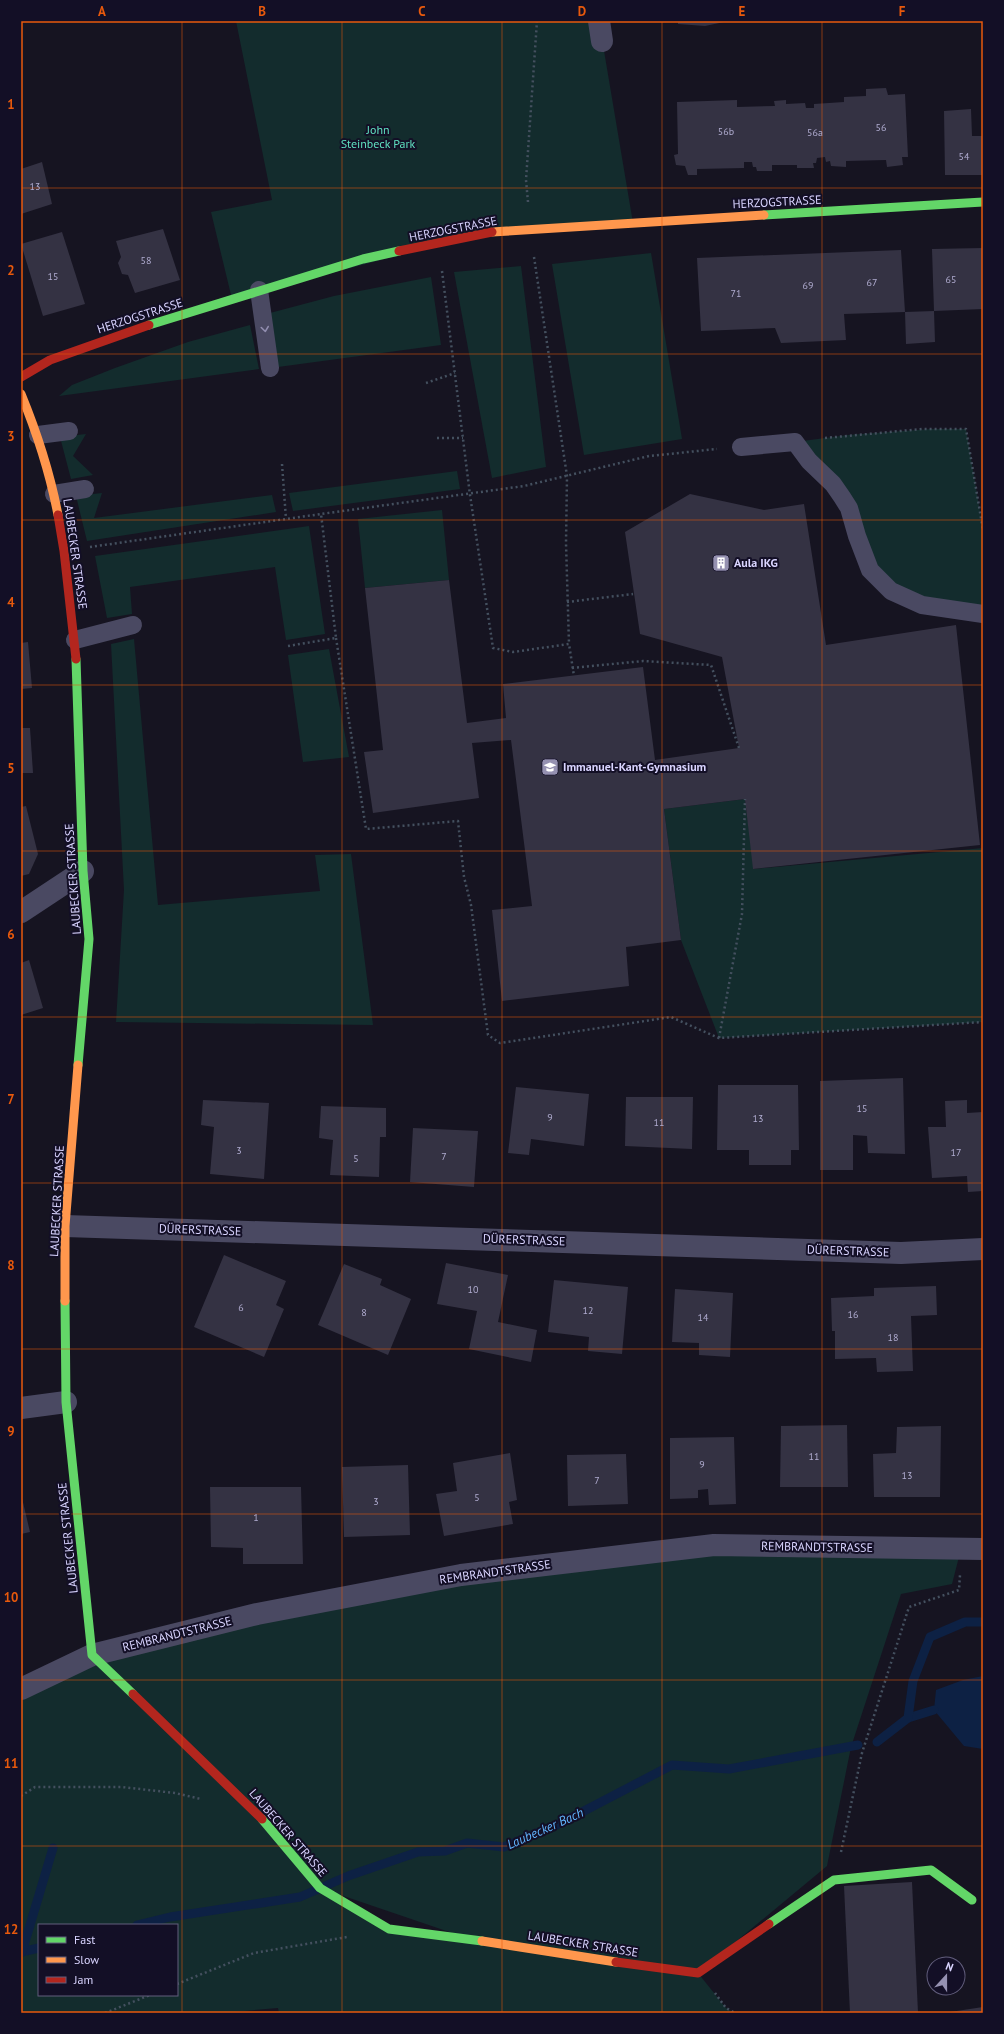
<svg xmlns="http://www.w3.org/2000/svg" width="1004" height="2034" font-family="'PT Sans',sans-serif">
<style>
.green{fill:#132c2d;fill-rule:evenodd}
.water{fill:#0d2144}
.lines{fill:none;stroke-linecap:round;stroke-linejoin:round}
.stream{stroke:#0d2144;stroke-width:9}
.building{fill:#343243}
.path{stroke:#44505f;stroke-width:2.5;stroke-dasharray:2 3;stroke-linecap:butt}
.lane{stroke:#4a4962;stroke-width:18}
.street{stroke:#4a4962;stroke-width:22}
.fast{stroke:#63d668;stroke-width:9}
.slow{stroke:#ff974d;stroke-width:9}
.jam{stroke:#b3261e;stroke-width:9}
.oneway{stroke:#928eb0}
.grid{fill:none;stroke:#e8590c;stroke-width:1;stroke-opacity:0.55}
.labels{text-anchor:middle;stroke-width:4;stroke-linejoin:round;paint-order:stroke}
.number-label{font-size:10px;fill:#b0acd0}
.park-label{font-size:12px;fill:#5fe0c0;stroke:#130f26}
.street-label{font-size:12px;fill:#d9d4ff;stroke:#130f26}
.poi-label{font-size:12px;font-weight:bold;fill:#d9d4ff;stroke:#130f26;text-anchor:start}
.water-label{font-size:13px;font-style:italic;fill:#62b6ff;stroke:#130f26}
.neatline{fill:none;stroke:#e8590c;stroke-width:1.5}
.grid-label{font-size:13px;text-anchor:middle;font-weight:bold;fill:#e8590c}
</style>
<rect width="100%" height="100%" fill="#161421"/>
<g class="green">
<polygon points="236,21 599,21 633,223 488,232 232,299 211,212 272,200"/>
<polygon points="651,253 682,439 584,455 552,264"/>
<polygon points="521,266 546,467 492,478 454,272"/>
<polygon points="431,277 441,345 278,367 270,313 334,296"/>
<polygon points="250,325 259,369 59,396 72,385 115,368 188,342"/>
<polygon points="931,429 966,429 983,529 983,614 887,586 851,516 795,442 848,435"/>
<polygon points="86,434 73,456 93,475 71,479 60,437"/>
<polygon points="457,471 460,489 293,511 289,493"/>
<polygon points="102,493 94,518 272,495 276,512 87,541 76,496"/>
<polygon points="442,510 449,580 365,588 358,519"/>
<polygon points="309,526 325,634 286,640 275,567 130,587 132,614 107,618 95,556"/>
<polygon points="134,639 158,905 320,891 315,855 351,854 373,1025 116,1022 124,890 111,644"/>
<polygon points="329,649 349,757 303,762 288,655"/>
<polygon points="745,799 754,869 983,848 983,1022 719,1038 681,940 664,809"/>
<path d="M714,1545L961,1549L952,1584L901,1594L851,1747L827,1866L698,1973L726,2008L735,2013H279L278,2008L221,2013H21V1689L257,1614ZM323,1889L467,1938L389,1929ZM39,1925H177V1995H39Z"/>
</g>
<polygon class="water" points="983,1676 983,1749 964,1746 934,1710 936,1690 963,1680"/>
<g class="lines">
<g class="stream">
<polyline points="908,1718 934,1710"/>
<polyline points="877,1742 908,1718 913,1681 930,1637 965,1622 983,1622"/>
<polyline points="137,1925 170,1917 300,1897 348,1876 418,1852 445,1851 467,1843 504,1847 561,1823 672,1765 729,1769 858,1745"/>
<polyline points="21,1952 39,1948"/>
<polyline points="22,1952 53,1848"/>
</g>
</g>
<g class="building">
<polygon points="678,21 724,21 724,22 705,26 678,24"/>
<polygon points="886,88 888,95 905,94 908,157 902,157 903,165 887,167 886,160 846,161 846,167 831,166 830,161 826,162 825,157 817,158 816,163 813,163 814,168 797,168 797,165 772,165 772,171 757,171 756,167 753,167 752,162 744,162 744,168 697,169 697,175 688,175 685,166 676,165 674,155 678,154 677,102 737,100 737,107 775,106 774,101 786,100 786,104 805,103 806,108 814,108 814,104 844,102 844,97 866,96 866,89"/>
<polygon points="971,109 972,136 983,136 983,175 945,175 944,111"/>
<polygon points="42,162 52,204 21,214 21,169"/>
<polygon points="163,229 180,280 135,293 128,275 122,274 118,263 121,257 116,241"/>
<polygon points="62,232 85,304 43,316 21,244"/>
<polygon points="983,248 983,309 934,311 932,249"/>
<polygon points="901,250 905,312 934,311 935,342 906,344 905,312 844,314 846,340 781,343 775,328 701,331 697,258"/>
<polygon points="690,494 764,510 804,504 826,645 956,625 980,845 753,869 745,799 664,809 681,940 626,947 629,986 502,1001 492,910 532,906 511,740 472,743 479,798 373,813 364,752 383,750 365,588 449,580 467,723 506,718 503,684 643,667 655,760 739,748 722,657 640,634 625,532"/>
<polygon points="28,642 32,688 21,689 21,643"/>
<polygon points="21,728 30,728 33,773 21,773"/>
<polygon points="26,806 38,854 29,874 21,876 21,807"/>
<polygon points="29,960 43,1008 21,1015 21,963"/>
<polygon points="903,1078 905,1154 868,1153 867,1136 853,1135 853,1170 820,1170 820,1081"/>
<polygon points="718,1085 798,1085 799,1150 791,1150 791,1165 749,1165 749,1150 717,1150"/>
<polygon points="516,1087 589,1094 584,1146 531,1139 529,1155 508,1153"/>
<polygon points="626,1097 693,1097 692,1149 625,1146"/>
<polygon points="203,1100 269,1103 264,1179 210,1174 214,1127 201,1125"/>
<polygon points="967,1100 967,1113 983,1112 983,1191 968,1192 967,1176 932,1178 928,1127 946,1127 945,1101"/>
<polygon points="321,1106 386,1108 386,1137 380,1137 379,1177 330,1175 333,1140 319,1138"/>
<polygon points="413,1128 478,1131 474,1187 410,1182"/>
<polygon points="224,1255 286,1281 276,1305 284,1309 264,1357 194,1327"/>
<polygon points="446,1263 508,1275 498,1322 537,1330 531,1362 469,1349 477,1311 437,1304"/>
<polygon points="344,1264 382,1279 380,1285 411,1299 388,1355 318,1325"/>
<polygon points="554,1280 628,1287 622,1354 588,1351 589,1337 548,1332"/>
<polygon points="936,1286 937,1315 911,1316 913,1371 877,1372 876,1358 835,1359 835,1331 832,1331 831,1298 874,1296 874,1288"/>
<polygon points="675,1289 733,1293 730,1357 699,1355 699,1343 672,1342"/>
<polygon points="847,1425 848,1487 780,1487 781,1426"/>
<polygon points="941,1426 940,1497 874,1497 873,1454 896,1453 897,1427"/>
<polygon points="734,1437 736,1504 709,1505 708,1489 698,1490 698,1498 670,1499 670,1438"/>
<polygon points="510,1453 517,1500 509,1502 513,1524 444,1536 436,1494 457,1491 453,1463"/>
<polygon points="626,1454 628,1504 568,1506 567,1455"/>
<polygon points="408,1465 410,1535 344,1537 342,1467"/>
<polygon points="210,1487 301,1487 303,1564 243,1564 243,1548 211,1547"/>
<polygon points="21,1494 30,1532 21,1534"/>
<polygon points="912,1882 918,2013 850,2013 844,1886"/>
<polygon points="983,2007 983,2013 950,2013 950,2012"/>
</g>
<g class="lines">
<g class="path">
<polyline points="528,202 526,180 537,21"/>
<polyline points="534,257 567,476 566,543 569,644"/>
<polyline points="442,271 470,495 493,648 513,652 569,644 574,676"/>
<polyline points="426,383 455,373"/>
<polyline points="437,438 463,438"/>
<polyline points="825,438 922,429 966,429 983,530"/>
<polyline points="282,464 286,519"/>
<polyline points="90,547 321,514"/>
<polyline points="567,602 633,594"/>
<polyline points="336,638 366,829 458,821 464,877 471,905 488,1035 500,1043 671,1017 719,1038 983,1022"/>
<polyline points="288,646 336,638 321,514 524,486 649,456 717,449"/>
<polyline points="572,668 643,661 711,665 739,748"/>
<polyline points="719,1038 742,914 745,799"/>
<polyline points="21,1796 35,1787 122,1787 175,1793 201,1799"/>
<polyline points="841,1852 862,1753 909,1607 959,1590 960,1575"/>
<polyline points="177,1984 254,1953 347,1937"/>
<polyline points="715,1993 726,2008 735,2013"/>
<polyline points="105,2013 150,1995"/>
</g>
<g class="lane">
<polyline points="259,290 270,368"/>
<polyline points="38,435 69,431"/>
<polyline points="741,447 795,442 809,461 833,484 842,497 849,508 857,536 870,570 891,591 922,605 983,614"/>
<polyline points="54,494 85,489"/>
<polyline points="75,640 133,625"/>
</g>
<g class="street">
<polyline points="599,21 602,41"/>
<polyline points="21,912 83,871"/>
<polyline points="65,1226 901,1253 983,1249"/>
<polyline points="21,1408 66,1402"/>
<polyline points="21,1689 92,1655 257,1614 461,1575 714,1545 983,1549"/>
</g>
<g class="fast">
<polyline points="764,215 983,202"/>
<polyline points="149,325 363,259 399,251"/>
<polyline points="76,659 83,871 89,939 78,1065"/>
<polyline points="65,1301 66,1402 92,1655 133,1694"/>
<polyline points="262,1819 320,1888 389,1929 482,1941"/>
<polyline points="769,1924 834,1880 931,1870 972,1900"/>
</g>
<g class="slow">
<polyline points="492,232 764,215"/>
<path d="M21,394C37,433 50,473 58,515"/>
<polyline points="65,1301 65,1226 78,1065"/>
<polyline points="482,1941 616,1962"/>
</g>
<g class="jam">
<polyline points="399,251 492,232"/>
<polyline points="21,377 50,360 149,325"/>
<polyline points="58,515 64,551 76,659"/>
<polyline points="133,1694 262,1819"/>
<polyline points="616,1962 698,1973 769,1924"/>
</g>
</g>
<defs><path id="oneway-chevron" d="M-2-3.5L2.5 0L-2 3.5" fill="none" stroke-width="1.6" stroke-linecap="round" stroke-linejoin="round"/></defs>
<use class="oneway" href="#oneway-chevron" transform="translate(265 329) rotate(82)"/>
<path class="grid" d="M182,21V2013M342,21V2013M502,21V2013M662,21V2013M822,21V2013M21,188H983M21,354H983M21,520H983M21,685H983M21,851H983M21,1017H983M21,1183H983M21,1349H983M21,1514H983M21,1680H983M21,1846H983"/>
<defs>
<symbol id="building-square" viewBox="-11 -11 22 22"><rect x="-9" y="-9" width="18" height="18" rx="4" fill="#9591b1" stroke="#130f26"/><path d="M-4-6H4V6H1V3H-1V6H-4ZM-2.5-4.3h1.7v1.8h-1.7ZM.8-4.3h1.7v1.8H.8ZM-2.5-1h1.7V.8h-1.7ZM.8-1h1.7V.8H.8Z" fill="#fff"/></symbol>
<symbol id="school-square" viewBox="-11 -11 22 22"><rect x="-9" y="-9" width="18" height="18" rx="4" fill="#9591b1" stroke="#130f26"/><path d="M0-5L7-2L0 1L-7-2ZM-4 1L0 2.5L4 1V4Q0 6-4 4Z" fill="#fff"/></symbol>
</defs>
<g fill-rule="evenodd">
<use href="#building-square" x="711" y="553" width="20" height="20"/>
<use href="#school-square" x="540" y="757" width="20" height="20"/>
</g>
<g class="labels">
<g class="number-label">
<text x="881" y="131">56</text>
<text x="726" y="135">56b</text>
<text x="815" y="136">56a</text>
<text x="964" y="160">54</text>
<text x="35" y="190">13</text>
<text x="146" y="264">58</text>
<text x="53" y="280">15</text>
<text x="951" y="283">65</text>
<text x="872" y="286">67</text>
<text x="808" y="289">69</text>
<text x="736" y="297">71</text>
<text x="862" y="1112">15</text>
<text x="550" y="1121">9</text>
<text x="758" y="1122">13</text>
<text x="659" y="1126">11</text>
<text x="239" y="1154">3</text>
<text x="956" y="1156">17</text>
<text x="444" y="1160">7</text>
<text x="356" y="1162">5</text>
<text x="473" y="1293">10</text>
<text x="241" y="1311">6</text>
<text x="588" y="1314">12</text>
<text x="364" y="1316">8</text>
<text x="853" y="1318">16</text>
<text x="703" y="1321">14</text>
<text x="893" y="1341">18</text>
<text x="814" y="1460">11</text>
<text x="702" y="1468">9</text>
<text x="907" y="1479">13</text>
<text x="597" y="1484">7</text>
<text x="477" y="1501">5</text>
<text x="376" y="1505">3</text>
<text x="256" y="1521">1</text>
</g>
<g class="park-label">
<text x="378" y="134">John<tspan x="378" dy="14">Steinbeck Park</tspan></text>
</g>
<g class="street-label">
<text transform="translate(777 202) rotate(-3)" y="4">HERZOGSTRASSE</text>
<text transform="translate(453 229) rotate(-11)" y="4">HERZOGSTRASSE</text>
<text transform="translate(140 316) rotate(-18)" y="4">HERZOGSTRASSE</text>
<text transform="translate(75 554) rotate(82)" y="4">LAUBECKER STRASSE</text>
<text transform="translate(73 879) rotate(-94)" y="4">LAUBECKER STRASSE</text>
<text transform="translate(57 1201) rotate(-87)" y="4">LAUBECKER STRASSE</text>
<text transform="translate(200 1230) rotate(2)" y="4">DÜRERSTRASSE</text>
<text transform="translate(524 1240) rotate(2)" y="4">DÜRERSTRASSE</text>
<text transform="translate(848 1251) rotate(2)" y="4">DÜRERSTRASSE</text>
<text transform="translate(68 1538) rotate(-96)" y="4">LAUBECKER STRASSE</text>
<text transform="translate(817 1547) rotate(1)" y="4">REMBRANDTSTRASSE</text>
<text transform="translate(495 1572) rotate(-8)" y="4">REMBRANDTSTRASSE</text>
<text transform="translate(177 1634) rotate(-14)" y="4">REMBRANDTSTRASSE</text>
<text transform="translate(288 1833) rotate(49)" y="4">LAUBECKER STRASSE</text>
<text transform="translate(583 1944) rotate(9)" y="4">LAUBECKER STRASSE</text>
</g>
<g class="poi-label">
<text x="734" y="567">Aula IKG</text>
<text x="563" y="771">Immanuel-Kant-Gymnasium</text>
</g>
<g class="water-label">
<text transform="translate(545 1828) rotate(-24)" y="5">Laubecker Bach</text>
</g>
</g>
<rect width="1004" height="2034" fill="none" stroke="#130f26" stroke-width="44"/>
<rect x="38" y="1924" width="140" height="72" fill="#130f26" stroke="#625e7d"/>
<rect x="46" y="1937" width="20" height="6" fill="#63d668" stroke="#625e7d"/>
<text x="74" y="1944" font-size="12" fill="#d9d4ff">Fast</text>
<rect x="46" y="1957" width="20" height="6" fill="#ff974d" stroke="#625e7d"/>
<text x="74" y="1964" font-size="12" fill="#d9d4ff">Slow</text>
<rect x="46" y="1977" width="20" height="6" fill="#b3261e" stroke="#625e7d"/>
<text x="74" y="1984" font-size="12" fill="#d9d4ff">Jam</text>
<g transform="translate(946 1976) rotate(21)"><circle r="19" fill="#130f26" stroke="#625e7d"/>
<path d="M0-3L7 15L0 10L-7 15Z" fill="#9591b1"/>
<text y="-6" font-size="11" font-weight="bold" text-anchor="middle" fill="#d9d4ff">N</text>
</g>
<rect x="22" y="22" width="960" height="1990" class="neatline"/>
<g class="grid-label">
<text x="102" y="16">A</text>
<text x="262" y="16">B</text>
<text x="422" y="16">C</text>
<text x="582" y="16">D</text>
<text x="742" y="16">E</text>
<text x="902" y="16">F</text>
<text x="11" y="109">1</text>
<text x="11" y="275">2</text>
<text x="11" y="441">3</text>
<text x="11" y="607">4</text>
<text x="11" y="773">5</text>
<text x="11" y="939">6</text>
<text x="11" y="1104">7</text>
<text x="11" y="1270">8</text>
<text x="11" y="1436">9</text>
<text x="11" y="1602">10</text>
<text x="11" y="1768">11</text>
<text x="11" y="1934">12</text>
</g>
</svg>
